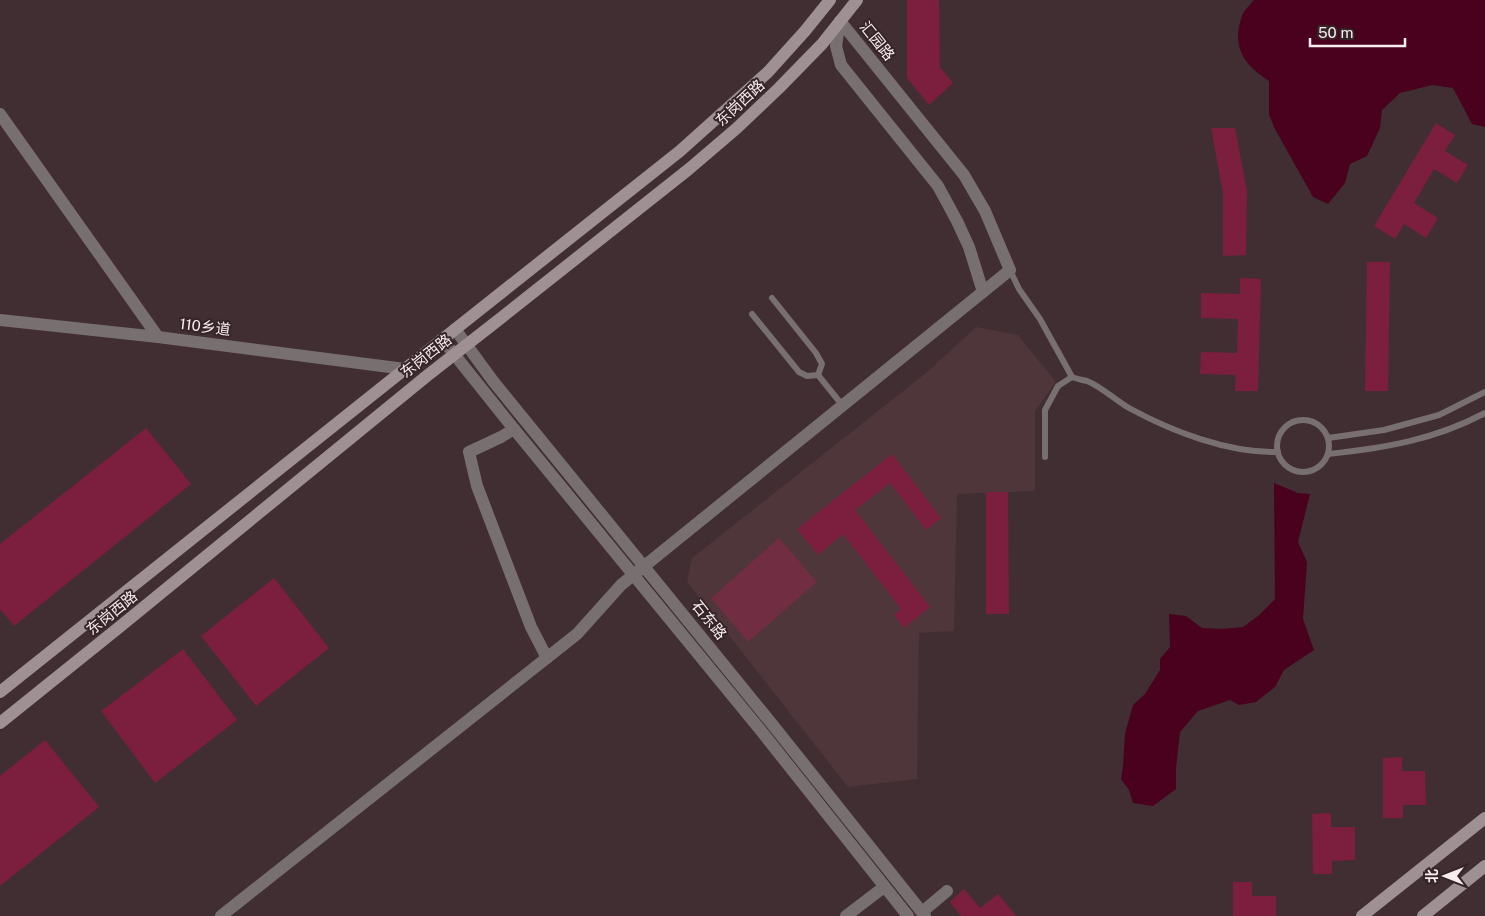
<svg xmlns="http://www.w3.org/2000/svg" width="1485" height="916" font-family="'Public Sans','Noto Sans SC',sans-serif">
<style>
.built{fill:#4e363b}
.green{fill:#712d41}
.water{fill:#49011e}
.building{fill:#7c1e3e}
.lines{fill:none;stroke-linecap:round;stroke-linejoin:round}
.service{stroke:#786f71;stroke-width:6}
.minor{stroke:#786f71;stroke-width:12}
.tertiary{stroke:#786f71;stroke-width:12}
.secondary{stroke:#9e9093;stroke-width:12}
.labels{text-anchor:middle;stroke-width:4;stroke-linejoin:round;paint-order:stroke}
.street-label{font-size:15px;fill:#f8edef;stroke:#352428}
</style>
<rect width="100%" height="100%" fill="#402e32"/>
<polygon class="built" points="976,327 1018,335 1056,382 1035,411 1035,491 957,494 954,631 919,633 917,779 848,787 687,582 692,558 926,373"/>
<polygon class="green" points="779,538 817,582 748,642 711,598"/>
<g class="water">
<path d="M1254,0H1485V127L1472,124L1453,88L1432,85L1400,93L1382,110L1380,128L1367,156L1350,164L1345,183L1328,204L1313,197L1275,129L1269,115V81C1244,65 1231,47 1242,16C1244,10 1250,5 1254,0Z"/>
<polygon points="1274,483 1298,493 1310,494 1298,542 1307,562 1303,619 1314,650 1284,670 1275,687 1256,702 1239,705 1230,700 1198,711 1180,732 1176,768 1176,789 1153,806 1133,803 1129,790 1121,779 1123,766 1125,734 1133,705 1145,694 1160,670 1160,659 1170,647 1169,614 1186,616 1202,628 1221,629 1243,627 1258,616 1275,599"/>
</g>
<g class="building">
<polygon points="907,0 939,0 940,67 953,83 929,105 907,78"/>
<polygon points="1436,123 1455,135 1445,151 1468,165 1457,183 1434,169 1414,203 1438,218 1426,238 1404,224 1395,239 1374,226"/>
<polygon points="1211,128 1235,128 1247,191 1246,255 1223,256 1223,194"/>
<polygon points="1367,262 1390,262 1388,391 1365,391"/>
<polygon points="1240,278 1261,279 1258,391 1235,391 1236,375 1200,374 1201,352 1237,353 1238,319 1201,318 1201,293 1240,294"/>
<polygon points="146,428 191,484 14,626 0,609 0,544"/>
<polygon points="892,454 941,518 926,530 890,483 855,510 930,607 904,628 894,615 901,609 843,534 818,555 797,529"/>
<polygon points="986,492 1008,492 1009,614 986,614"/>
<polygon points="274,578 329,648 256,706 201,636"/>
<polygon points="183,649 237,720 155,783 101,711"/>
<polygon points="45,740 99,807 0,886 0,776"/>
<polygon points="1402,757 1402,771 1425,771 1426,805 1403,805 1403,818 1383,818 1383,758"/>
<polygon points="1331,813 1331,827 1355,827 1355,860 1332,861 1332,874 1313,874 1312,814"/>
<polygon points="1233,882 1252,882 1252,896 1276,896 1276,916 1233,916"/>
<polygon points="964,889 980,908 998,894 1016,916 961,916 950,902"/>
</g>
<g class="lines">
<g class="service">
<polyline points="1010,270 1019,289 1040,319 1072,377"/>
<polyline points="752,314 799,372 807,376 818,375 822,364 816,353 772,298"/>
<polyline points="818,375 843,406"/>
<circle cx="1303" cy="446" r="26"/>
<polyline points="1328,438 1384,430 1439,415 1485,392"/>
<path d="M1328,454C1385,448 1434,440 1485,413"/>
<path d="M1045,457V410L1058,386L1072,377C1077,379 1082,380 1087,381C1102,387 1115,400 1129,408C1173,432 1228,453 1278,452"/>
</g>
<g class="minor">
<polyline points="840,21 836,46 841,65 938,186 957,221 969,247 983,292"/>
<polyline points="0,114 158,337"/>
<polyline points="514,429 501,437 469,452 477,486 531,627 547,658"/>
<polyline points="922,912 947,891"/>
<polyline points="221,916 577,634 621,585 1010,270 985,211 964,175 840,21"/>
<polyline points="846,916 884,887"/>
</g>
<g class="tertiary">
<polyline points="0,320 158,337 405,369"/>
<polyline points="455,329 493,381 772,724 925,916"/>
<polyline points="442,339 514,429 762,732 908,916"/>
</g>
<g class="secondary">
<polyline points="0,692 405,369 680,151 768,72 805,31 830,0"/>
<polyline points="0,723 117,629 428,375 501,318 689,169 737,128 779,88 822,44 857,0"/>
<polyline points="1362,916 1485,818"/>
<polyline points="1423,916 1485,866"/>
</g>
</g>
<g class="labels">
<g class="street-label">
<text transform="translate(877 41) rotate(51)" y="5">汇园路</text>
<text transform="translate(740 103) rotate(-43)" y="5">东岗西路</text>
<text transform="translate(205 327) rotate(7)" y="5">110乡道</text>
<text transform="translate(426 356) rotate(-38)" y="5">东岗西路</text>
<text transform="translate(112 613) rotate(-39)" y="5">东岗西路</text>
<text transform="translate(709 620) rotate(51)" y="5">石东路</text>
</g>
</g>
<g transform="translate(1445 876) rotate(270)" stroke="#352428" stroke-width="4" paint-order="stroke">
<path d="M0-4L9 19L0 12L-9 19Z" fill="#f8edef"/>
<text y="-8" font-size="14" font-weight="bold" text-anchor="middle" fill="#f8edef">北</text>
</g>
<path d="M1310 38v8h95v-8" fill="none" stroke="#f8edef" stroke-width="2.5"/>
<text x="1318" y="38" font-size="15" fill="#f8edef" stroke="#352428" stroke-width="4" paint-order="stroke">50 m</text>
</svg>
